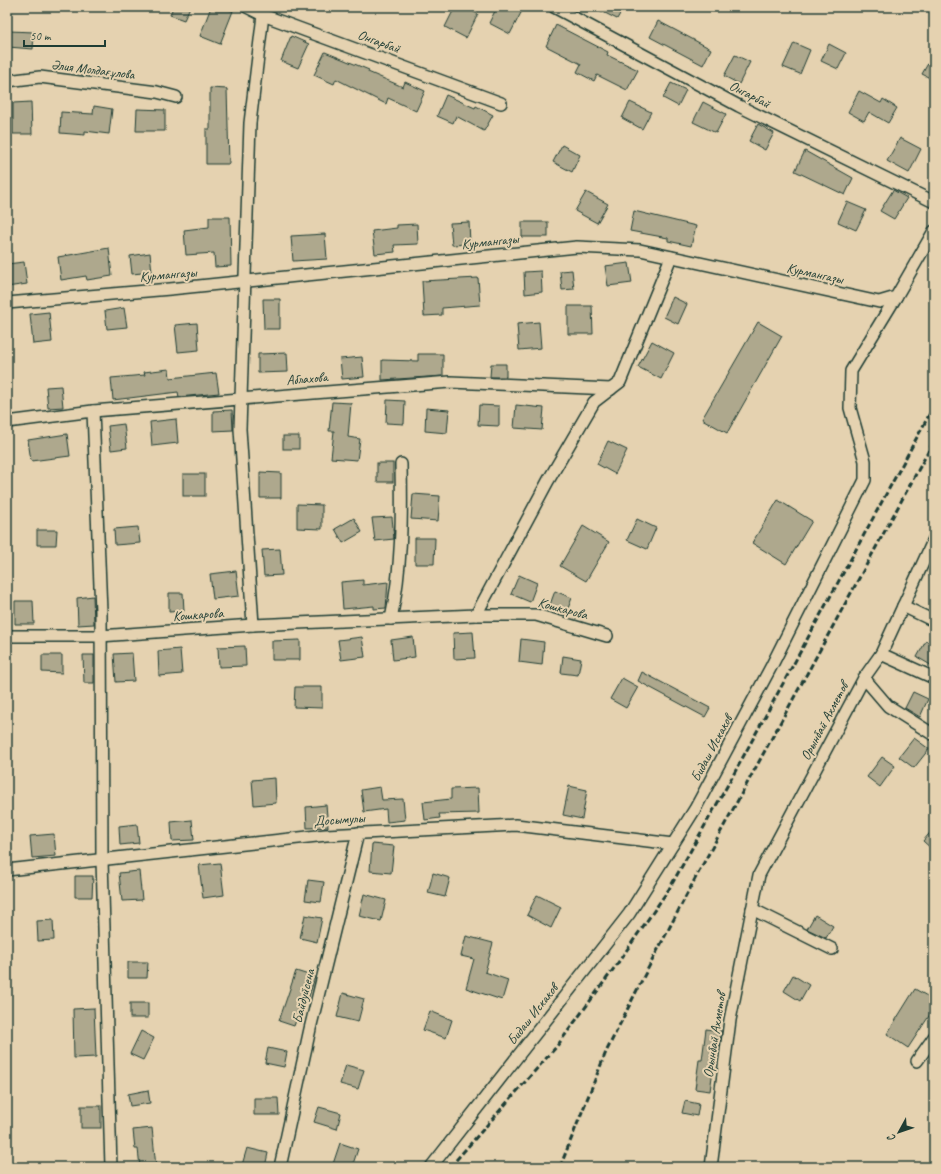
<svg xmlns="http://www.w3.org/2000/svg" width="941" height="1174" font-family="Caveat,sans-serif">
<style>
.building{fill:#aea88d;stroke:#1f3d34}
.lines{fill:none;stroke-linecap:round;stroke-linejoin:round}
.minor-casing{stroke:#1f3d34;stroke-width:14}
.minor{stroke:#e5d2b0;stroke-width:11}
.rail{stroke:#1f3d34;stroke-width:3;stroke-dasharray:6 3;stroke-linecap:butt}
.labels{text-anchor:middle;stroke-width:4;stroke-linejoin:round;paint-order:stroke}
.street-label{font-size:14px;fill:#1f3d34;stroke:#e5d2b0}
</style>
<rect width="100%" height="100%" fill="#e5d2b0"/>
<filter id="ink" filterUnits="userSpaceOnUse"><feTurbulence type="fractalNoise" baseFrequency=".025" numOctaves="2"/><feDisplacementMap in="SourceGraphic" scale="8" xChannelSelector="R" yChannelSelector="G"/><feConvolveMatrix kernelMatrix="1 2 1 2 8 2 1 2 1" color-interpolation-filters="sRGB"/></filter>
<g filter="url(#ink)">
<g class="building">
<polygon points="173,7 190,7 184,20 170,15"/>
<polygon points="211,7 221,7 233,11 220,44 200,36"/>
<polygon points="455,7 464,7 478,14 466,38 445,27"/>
<polygon points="497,7 524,7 510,34 489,23"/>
<polygon points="593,7 624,7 617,19"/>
<polygon points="658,21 711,49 703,65 650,37"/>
<polygon points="556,25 608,52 607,55 638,70 627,90 597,75 594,81 577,72 581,64 546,46"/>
<polygon points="9,31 34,32 33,49 8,47"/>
<polygon points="291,36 309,44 298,68 281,61"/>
<polygon points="794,43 810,50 800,74 783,67"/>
<polygon points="829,44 846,53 838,69 821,61"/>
<polygon points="325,52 369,70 368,72 403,87 405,82 425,91 416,111 388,98 386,104 336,79 334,84 314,75"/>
<polygon points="934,53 934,80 922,74"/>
<polygon points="735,55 750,62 739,84 724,76"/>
<polygon points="671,83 686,90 678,106 663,98"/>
<polygon points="210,88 227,89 229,164 206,164 206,129 210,129"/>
<polygon points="859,91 881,103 883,99 897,108 888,123 869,112 864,121 848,112"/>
<polygon points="446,95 475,108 476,106 493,115 484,131 456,116 453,123 437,116"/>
<polygon points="31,102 32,134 13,134 13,103"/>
<polygon points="630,102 651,112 642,129 622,118"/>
<polygon points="703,102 726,114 716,133 693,122"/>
<polygon points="94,106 112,109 109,134 85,131 85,135 60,133 61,112 93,114"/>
<polygon points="137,109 165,110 165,131 136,131"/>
<polygon points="758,124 774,133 765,150 749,141"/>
<polygon points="900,138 921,149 909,173 887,161"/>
<polygon points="562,145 580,155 572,172 553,162"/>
<polygon points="805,151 853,178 845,195 795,171"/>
<polygon points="893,190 907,198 894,219 880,211"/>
<polygon points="586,192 608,204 597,223 575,211"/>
<polygon points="847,202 866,210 856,230 838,222"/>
<polygon points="634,211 696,226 691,246 668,241 668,238 630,231"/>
<polygon points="209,217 230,217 231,266 215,267 214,253 186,255 184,230 209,227"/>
<polygon points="469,222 470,244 452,245 450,223"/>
<rect x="522" y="222" width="26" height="15"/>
<polygon points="417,224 418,244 394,245 395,252 375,254 372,231 397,228 397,225"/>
<polygon points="325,234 327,259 293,261 291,236"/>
<polygon points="109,248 112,276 87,280 86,276 61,280 58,257"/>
<polygon points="150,253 152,272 132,274 130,256"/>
<polygon points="24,262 27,284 7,287 7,264"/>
<polygon points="629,263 632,283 608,286 605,266"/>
<polygon points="572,270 574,289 562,290 560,271"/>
<polygon points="541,271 542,292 525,294 524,272"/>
<polygon points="478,278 480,305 442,308 442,315 424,316 422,281"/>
<polygon points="673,297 687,304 678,324 664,317"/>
<polygon points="263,299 280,299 280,329 264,329"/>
<polygon points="568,306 592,306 593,334 568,334"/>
<polygon points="124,308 127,327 107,329 105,311"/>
<polygon points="49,312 52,342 33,344 30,314"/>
<polygon points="539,322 541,348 519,350 517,324"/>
<polygon points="758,322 782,336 727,433 702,419"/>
<polygon points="197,323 199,350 178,352 175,325"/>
<polygon points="652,341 674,353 661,379 638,367"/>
<polygon points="287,353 288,372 258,373 258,354"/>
<polygon points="418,354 443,354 443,376 382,380 382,360 418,361"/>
<polygon points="362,357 364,377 342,379 340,359"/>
<polygon points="491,364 506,364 506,377 490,377"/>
<polygon points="169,369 170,378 216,373 219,393 179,397 178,392 113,400 111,378 145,375 144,372"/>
<polygon points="61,386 63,407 48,408 46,387"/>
<polygon points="387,400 405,401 404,424 386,423"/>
<polygon points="332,402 351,403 348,437 360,439 357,460 331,458 334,431 329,431"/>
<polygon points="479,405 499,406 499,426 478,425"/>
<polygon points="516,405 544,408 542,430 514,428"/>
<polygon points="426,408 449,410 447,433 425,431"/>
<polygon points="232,410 233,430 213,431 213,411"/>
<polygon points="176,419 178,443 152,446 150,422"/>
<polygon points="124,424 127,448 111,450 108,426"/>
<polygon points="67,434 70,456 31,461 28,440"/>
<rect x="283" y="436" width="16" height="13"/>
<polygon points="608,441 627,450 615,474 597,464"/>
<rect x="377" y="463" width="16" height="19"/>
<polygon points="260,472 281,473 281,498 260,498"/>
<rect x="183" y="474" width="22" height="22"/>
<polygon points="413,494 440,496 438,521 411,519"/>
<polygon points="778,500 812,521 786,564 752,543"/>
<polygon points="297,504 322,505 322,529 297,528"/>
<polygon points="392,517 394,539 375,541 372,518"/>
<polygon points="354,518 362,532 343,543 335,529"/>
<polygon points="637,519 656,528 647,549 627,540"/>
<polygon points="583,526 609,542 586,581 560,566"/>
<polygon points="138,527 140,543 115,545 114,529"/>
<polygon points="37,530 57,530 56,545 37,545"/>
<polygon points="415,538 435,538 434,564 415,564"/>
<polygon points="280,549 282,575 264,576 262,550"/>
<polygon points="236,571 239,596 213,599 210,574"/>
<polygon points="519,575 537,583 530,602 511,594"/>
<polygon points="363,580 363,585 388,582 386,608 374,609 374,606 343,609 341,582"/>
<polygon points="555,591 572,598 565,616 548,610"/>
<polygon points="169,593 183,593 184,611 169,612"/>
<polygon points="93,596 94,624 78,625 77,598"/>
<polygon points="15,601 33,601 34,624 15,624"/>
<polygon points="473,632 475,658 454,659 453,633"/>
<polygon points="362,637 365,657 341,660 338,640"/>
<polygon points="413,637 415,657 393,660 391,640"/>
<polygon points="521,639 544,642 542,665 519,662"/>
<polygon points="300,640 300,660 272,660 272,641"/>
<polygon points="926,641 934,645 934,667 917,657"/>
<polygon points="245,646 246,666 219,667 218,647"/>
<polygon points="180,649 182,674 159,676 158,651"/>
<polygon points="132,653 134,681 116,682 114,654"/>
<polygon points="42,655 62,655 62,673 42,672"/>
<polygon points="83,655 94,655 94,683 84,683"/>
<polygon points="563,656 581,659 578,675 561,673"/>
<polygon points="642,672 710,708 705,717 638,681"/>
<polygon points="622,678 638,687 626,708 610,699"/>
<polygon points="295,687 322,687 322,708 294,707"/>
<polygon points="913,692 928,699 920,717 905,708"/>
<polygon points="914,738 929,749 914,768 899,757"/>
<polygon points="882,757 895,766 880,787 867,777"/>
<polygon points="275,778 276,803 254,805 252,780"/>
<polygon points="569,786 587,790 582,819 563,815"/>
<polygon points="380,787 382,800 403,799 405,820 387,822 386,809 364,812 361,790"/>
<polygon points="478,788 479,813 439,814 440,818 425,820 423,802 451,799 451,789"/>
<polygon points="326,805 328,827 307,828 306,807"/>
<polygon points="192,820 194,840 172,841 171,822"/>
<polygon points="137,824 139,843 120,845 119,826"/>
<polygon points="934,828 934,851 923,841"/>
<polygon points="54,834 56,856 32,858 30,836"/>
<polygon points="372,844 394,846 391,873 370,871"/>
<polygon points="220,863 224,895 203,898 199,865"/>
<polygon points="139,871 142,900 122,901 119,873"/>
<polygon points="433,873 450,878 445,897 428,893"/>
<polygon points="75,876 93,876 92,897 75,897"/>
<polygon points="308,880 324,882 321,902 305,900"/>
<polygon points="364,894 386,900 381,921 359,916"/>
<polygon points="537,895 561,907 551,928 527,915"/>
<polygon points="305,915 322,918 317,942 300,938"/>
<polygon points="815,915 833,926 826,938 807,929"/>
<polygon points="53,920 54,940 38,941 37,921"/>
<polygon points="466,936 493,943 485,972 508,980 502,1000 466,988 474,959 461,956"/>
<polygon points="128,962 148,962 147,978 128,978"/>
<polygon points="296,971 315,977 308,1000 304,998 294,1026 279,1021"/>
<polygon points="793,975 809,985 800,1001 784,991"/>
<polygon points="915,989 934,1000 934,1015 931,1013 908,1048 887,1034"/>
<polygon points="343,993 364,999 358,1022 337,1017"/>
<rect x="130" y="1003" width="18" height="15"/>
<polygon points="94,1008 96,1057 74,1058 73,1009"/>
<polygon points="430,1011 452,1020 446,1038 423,1030"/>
<polygon points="706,1029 722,1031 719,1049 716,1048 710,1091 695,1089 699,1060 702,1060"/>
<polygon points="141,1031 154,1038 143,1060 130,1054"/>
<polygon points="268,1048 287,1052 284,1067 265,1063"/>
<polygon points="346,1065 364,1070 358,1089 340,1084"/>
<polygon points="148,1090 150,1103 130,1106 128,1094"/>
<polygon points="254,1098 278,1098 279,1115 254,1115"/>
<polygon points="685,1101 699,1104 697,1116 682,1113"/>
<rect x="81" y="1106" width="20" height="22"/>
<polygon points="319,1107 341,1113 337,1129 314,1122"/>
<polygon points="152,1128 156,1167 140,1167 138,1149 135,1149 133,1130"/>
<polygon points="340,1143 358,1149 352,1167 332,1167"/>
<polygon points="247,1148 268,1153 265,1167 242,1165"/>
</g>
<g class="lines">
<defs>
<g id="minor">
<polyline points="247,7 263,15 501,103"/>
<polyline points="554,7 739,106 934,202"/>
<polyline points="7,81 40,77 157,92 176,97"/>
<polyline points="7,303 170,289 577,247 640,250 879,302 896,297 934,231"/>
<polyline points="93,411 101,611 102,860 111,1167"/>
<polyline points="7,422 93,411 450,382 611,389"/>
<polyline points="903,606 934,621"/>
<polyline points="476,615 548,481 594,402 620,382 671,257"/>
<path d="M391,619C402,568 402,516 401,464"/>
<polyline points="253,625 240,429 250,123 263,15"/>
<polyline points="7,636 100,636 253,625 476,615 536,615 607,636"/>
<polyline points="881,654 934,678"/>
<polyline points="864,678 888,706 934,735"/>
<polyline points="7,870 326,835 516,825 673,844"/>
<polyline points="752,909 832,949"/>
<polyline points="917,1061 934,1037"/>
<polyline points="280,1167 310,1029 358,833"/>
<polyline points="431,1167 629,914 695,809 772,665 865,480 865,461 850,408 851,371 896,297"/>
<polyline points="711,1167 730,1020 759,875 864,678 881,654 934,539"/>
</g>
</defs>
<use href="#minor" class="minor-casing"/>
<use href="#minor" class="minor"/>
<g class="rail">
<polyline points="450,1167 557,1046 615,967 669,889 730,781 934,406"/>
<polyline points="560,1167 606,1052 643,978 696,877 934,441"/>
</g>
</g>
</g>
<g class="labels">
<g class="street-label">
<text transform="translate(379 41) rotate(20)" y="5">Онгарбай</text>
<text transform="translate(93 69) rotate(7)" y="5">Әлия Молдағұлова</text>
<text transform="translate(750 94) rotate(27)" y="5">Онгарбай</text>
<text transform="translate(490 241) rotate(-6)" y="5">Курмангазы</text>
<text transform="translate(815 273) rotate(12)" y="5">Курмангазы</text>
<text transform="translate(168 274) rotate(-5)" y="5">Курмангазы</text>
<text transform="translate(307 378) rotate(-5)" y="5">Аблахова</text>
<text transform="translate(563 608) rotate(15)" y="5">Кошкарова</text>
<text transform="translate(198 614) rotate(-4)" y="5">Кошкарова</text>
<text transform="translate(824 721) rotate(-62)" y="5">Орынбай Ахметов</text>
<text transform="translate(711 748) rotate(-62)" y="5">Бидаш Искаков</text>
<text transform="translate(339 819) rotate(-4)" y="5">Досымулы</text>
<text transform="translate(303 996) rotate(-76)" y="5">Байдуйсена</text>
<text transform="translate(532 1014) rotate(-52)" y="5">Бидаш Искаков</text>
<text transform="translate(714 1035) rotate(-81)" y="5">Орынбай Ахметов</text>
</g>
</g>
<rect width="941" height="1174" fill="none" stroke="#e5d2b0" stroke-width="24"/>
<rect x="12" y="12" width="917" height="1150" fill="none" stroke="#1f3d34" stroke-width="1.5" filter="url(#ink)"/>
<g transform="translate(899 1132) rotate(230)" stroke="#e5d2b0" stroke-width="3" paint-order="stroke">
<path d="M0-3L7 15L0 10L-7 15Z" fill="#1f3d34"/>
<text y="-6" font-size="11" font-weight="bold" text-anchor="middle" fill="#1f3d34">С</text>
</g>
<path d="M24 40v6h81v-6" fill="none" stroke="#1f3d34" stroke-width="2"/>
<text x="30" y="40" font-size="12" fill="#1f3d34" stroke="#e5d2b0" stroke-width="3" paint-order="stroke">50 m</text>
</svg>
